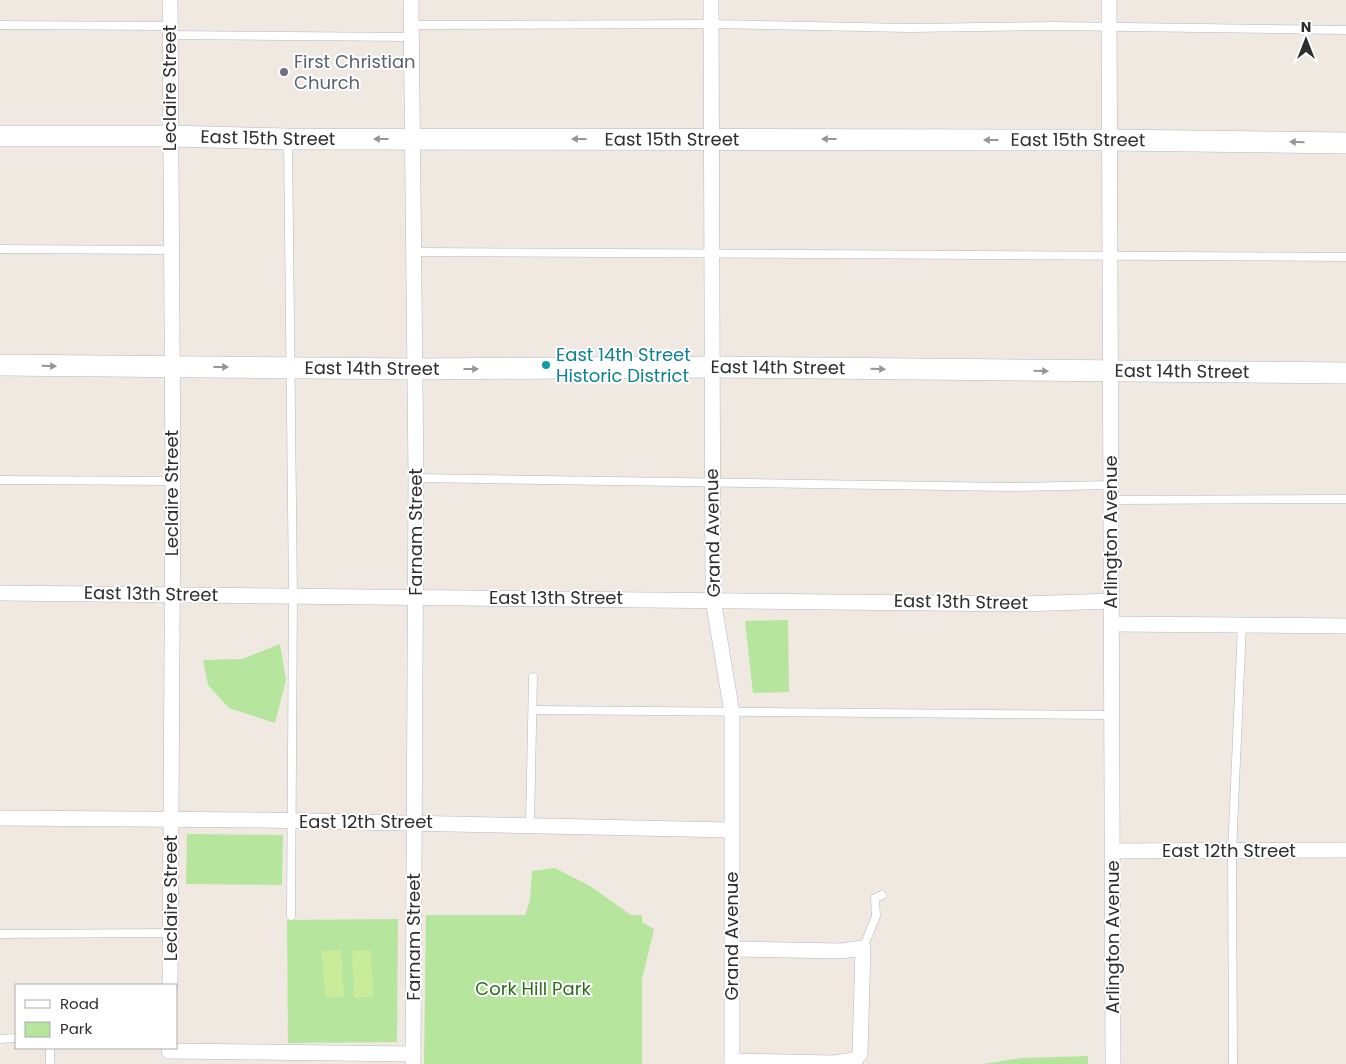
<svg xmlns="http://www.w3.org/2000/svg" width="1346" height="1064" font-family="Poppins,sans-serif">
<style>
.green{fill:#b6e59e}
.pitch{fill:#c9ec9a}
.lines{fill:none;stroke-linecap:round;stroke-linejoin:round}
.lane-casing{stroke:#b4b7c1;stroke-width:9}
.street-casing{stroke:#b4b7c1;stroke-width:16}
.secondary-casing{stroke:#b4b7c1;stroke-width:22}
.lane{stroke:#fff;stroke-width:8}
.street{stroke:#fff;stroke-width:15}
.secondary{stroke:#fff;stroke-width:21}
.oneway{fill:#969696}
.worship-dot{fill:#6b7280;stroke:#fff;stroke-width:2}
.culture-dot{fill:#0f9aa8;stroke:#fff;stroke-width:2}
.labels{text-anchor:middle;stroke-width:4;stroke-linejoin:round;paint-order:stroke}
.worship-label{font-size:18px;fill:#5b616d;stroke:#fff;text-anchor:start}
.street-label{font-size:18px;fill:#2e2e2e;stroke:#fff}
.culture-label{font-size:18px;fill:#0d838f;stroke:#fff;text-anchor:start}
.park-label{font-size:18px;fill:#2c6e1b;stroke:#fff}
</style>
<rect width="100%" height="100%" fill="#efe9e1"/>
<g class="green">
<polygon points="788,620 789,692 753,693 745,621"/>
<polygon points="280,644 286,680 275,723 229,708 208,685 203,660 242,659"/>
<polygon points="187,834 283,835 282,885 186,884"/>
<polygon points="555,868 590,886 631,915 642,915 642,922 654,929 642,979 642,1064 424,1064 426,915 525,915 530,900 532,871"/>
<polygon points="398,919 397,1042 288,1043 287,920"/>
<polygon points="1088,1056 1088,1064 983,1064 1022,1058"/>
</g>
<g class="pitch">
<polygon points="341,950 344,997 325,998 322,951"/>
<polygon points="371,950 373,997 354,998 352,951"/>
</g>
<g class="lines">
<defs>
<g id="lane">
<polyline points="0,25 170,26"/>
<polyline points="411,25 711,24 909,28 1053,26 1346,30"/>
<polyline points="171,35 411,37"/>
<polyline points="288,141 293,596 291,916"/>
<polyline points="0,249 172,250"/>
<polyline points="416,252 1346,257"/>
<polyline points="416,478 1011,487 1110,485"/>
<polyline points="0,480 173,481"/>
<polyline points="1112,500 1346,499"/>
<polyline points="533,710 1111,715"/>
<polyline points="530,825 533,677"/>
<polyline points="0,934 171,933"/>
<polyline points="863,948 876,916 875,898 882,895"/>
<polyline points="0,1039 16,1038"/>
<polyline points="50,1048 50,1064"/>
<polyline points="1233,1064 1232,852 1242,625"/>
</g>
<g id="street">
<polyline points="170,0 173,481 170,985"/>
<polyline points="411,0 416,478 413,1064"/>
<polyline points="711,0 713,599 732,713 732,1064"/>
<polyline points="1109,0 1113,1064"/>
<polyline points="0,593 1022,604 1112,601"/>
<polyline points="1112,624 1346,626"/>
<polyline points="0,818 260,820 731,830"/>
<polyline points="1112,851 1346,850"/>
<polyline points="169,1051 413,1054"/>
<polyline points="732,1061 833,1063 855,1060 860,1054 863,948 841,951 733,949"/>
</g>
<g id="secondary">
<path id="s1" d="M0,136H170L288,139L1110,140L1346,143"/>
<path id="s2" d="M0,365L416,369L711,367L1346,373"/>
</g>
</defs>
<use href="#lane" class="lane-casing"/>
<use href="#street" class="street-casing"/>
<use href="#secondary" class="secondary-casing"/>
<use href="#lane" class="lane"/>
<use href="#street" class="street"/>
<use href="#secondary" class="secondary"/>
</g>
<defs><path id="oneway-solid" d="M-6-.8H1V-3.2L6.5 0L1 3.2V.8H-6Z" transform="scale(1.25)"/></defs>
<g class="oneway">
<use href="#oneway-solid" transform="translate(381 139) rotate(180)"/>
<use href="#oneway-solid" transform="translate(579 139) rotate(-180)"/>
<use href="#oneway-solid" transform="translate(829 139) rotate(-180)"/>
<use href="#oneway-solid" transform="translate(991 140) rotate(-180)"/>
<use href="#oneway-solid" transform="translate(1297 142) rotate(-179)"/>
<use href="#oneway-solid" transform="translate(49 366) rotate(1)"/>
<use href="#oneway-solid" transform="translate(221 367)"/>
<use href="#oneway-solid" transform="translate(471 369)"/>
<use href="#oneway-solid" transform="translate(878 369) rotate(1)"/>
<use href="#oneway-solid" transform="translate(1041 371) rotate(1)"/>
</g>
<circle class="worship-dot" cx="284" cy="72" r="5"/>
<circle class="culture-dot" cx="546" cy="365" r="5"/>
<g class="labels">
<g class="worship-label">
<text x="294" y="68">First Christian<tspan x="294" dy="21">Church</tspan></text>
</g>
<g class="street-label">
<text transform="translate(170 88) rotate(-90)" y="6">Leclaire Street</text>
<text dy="6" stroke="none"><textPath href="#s1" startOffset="268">East 15th Street</textPath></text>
<text dy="6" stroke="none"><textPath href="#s1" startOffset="672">East 15th Street</textPath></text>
<text dy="6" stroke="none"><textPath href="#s1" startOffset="1078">East 15th Street</textPath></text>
<text dy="6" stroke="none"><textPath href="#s2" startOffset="372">East 14th Street</textPath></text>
<text dy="6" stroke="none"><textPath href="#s2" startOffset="778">East 14th Street</textPath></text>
<text dy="6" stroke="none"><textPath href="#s2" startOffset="1182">East 14th Street</textPath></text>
<text transform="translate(172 493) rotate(-90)" y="6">Leclaire Street</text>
<text transform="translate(416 532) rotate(-90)" y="6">Farnam Street</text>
<text transform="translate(1111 532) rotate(-90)" y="6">Arlington Avenue</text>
<text transform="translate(713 533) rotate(-91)" y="6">Grand Avenue</text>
<text transform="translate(151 594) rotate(1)" y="6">East 13th Street</text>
<text x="556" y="604">East 13th Street</text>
<text transform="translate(961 602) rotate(1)" y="6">East 13th Street</text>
<text x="366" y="828">East 12th Street</text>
<text x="1229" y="857">East 12th Street</text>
<text transform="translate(171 898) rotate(-90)" y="6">Leclaire Street</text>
<text transform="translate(732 936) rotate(-90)" y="6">Grand Avenue</text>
<text transform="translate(414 937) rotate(-90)" y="6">Farnam Street</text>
<text transform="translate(1113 937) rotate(-90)" y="6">Arlington Avenue</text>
</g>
<g class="culture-label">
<text x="556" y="361">East 14th Street<tspan x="556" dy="21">Historic District</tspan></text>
</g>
<g class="park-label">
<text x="533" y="995">Cork Hill Park</text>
</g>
</g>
<rect x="15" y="984" width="162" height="65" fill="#ffffff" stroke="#ababab"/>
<rect x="25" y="1000" width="25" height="8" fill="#ffffff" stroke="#ababab"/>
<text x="60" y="1009" font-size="15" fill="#2e2e2e">Road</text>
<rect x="25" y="1022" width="25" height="15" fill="#b6e59e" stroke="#ababab"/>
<text x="60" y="1034" font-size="15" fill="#2e2e2e">Park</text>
<g transform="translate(1306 40)" stroke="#ffffff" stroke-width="4" paint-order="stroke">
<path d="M0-4L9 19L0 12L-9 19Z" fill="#2e2e2e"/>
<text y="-8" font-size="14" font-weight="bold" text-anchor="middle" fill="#2e2e2e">N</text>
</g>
</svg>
